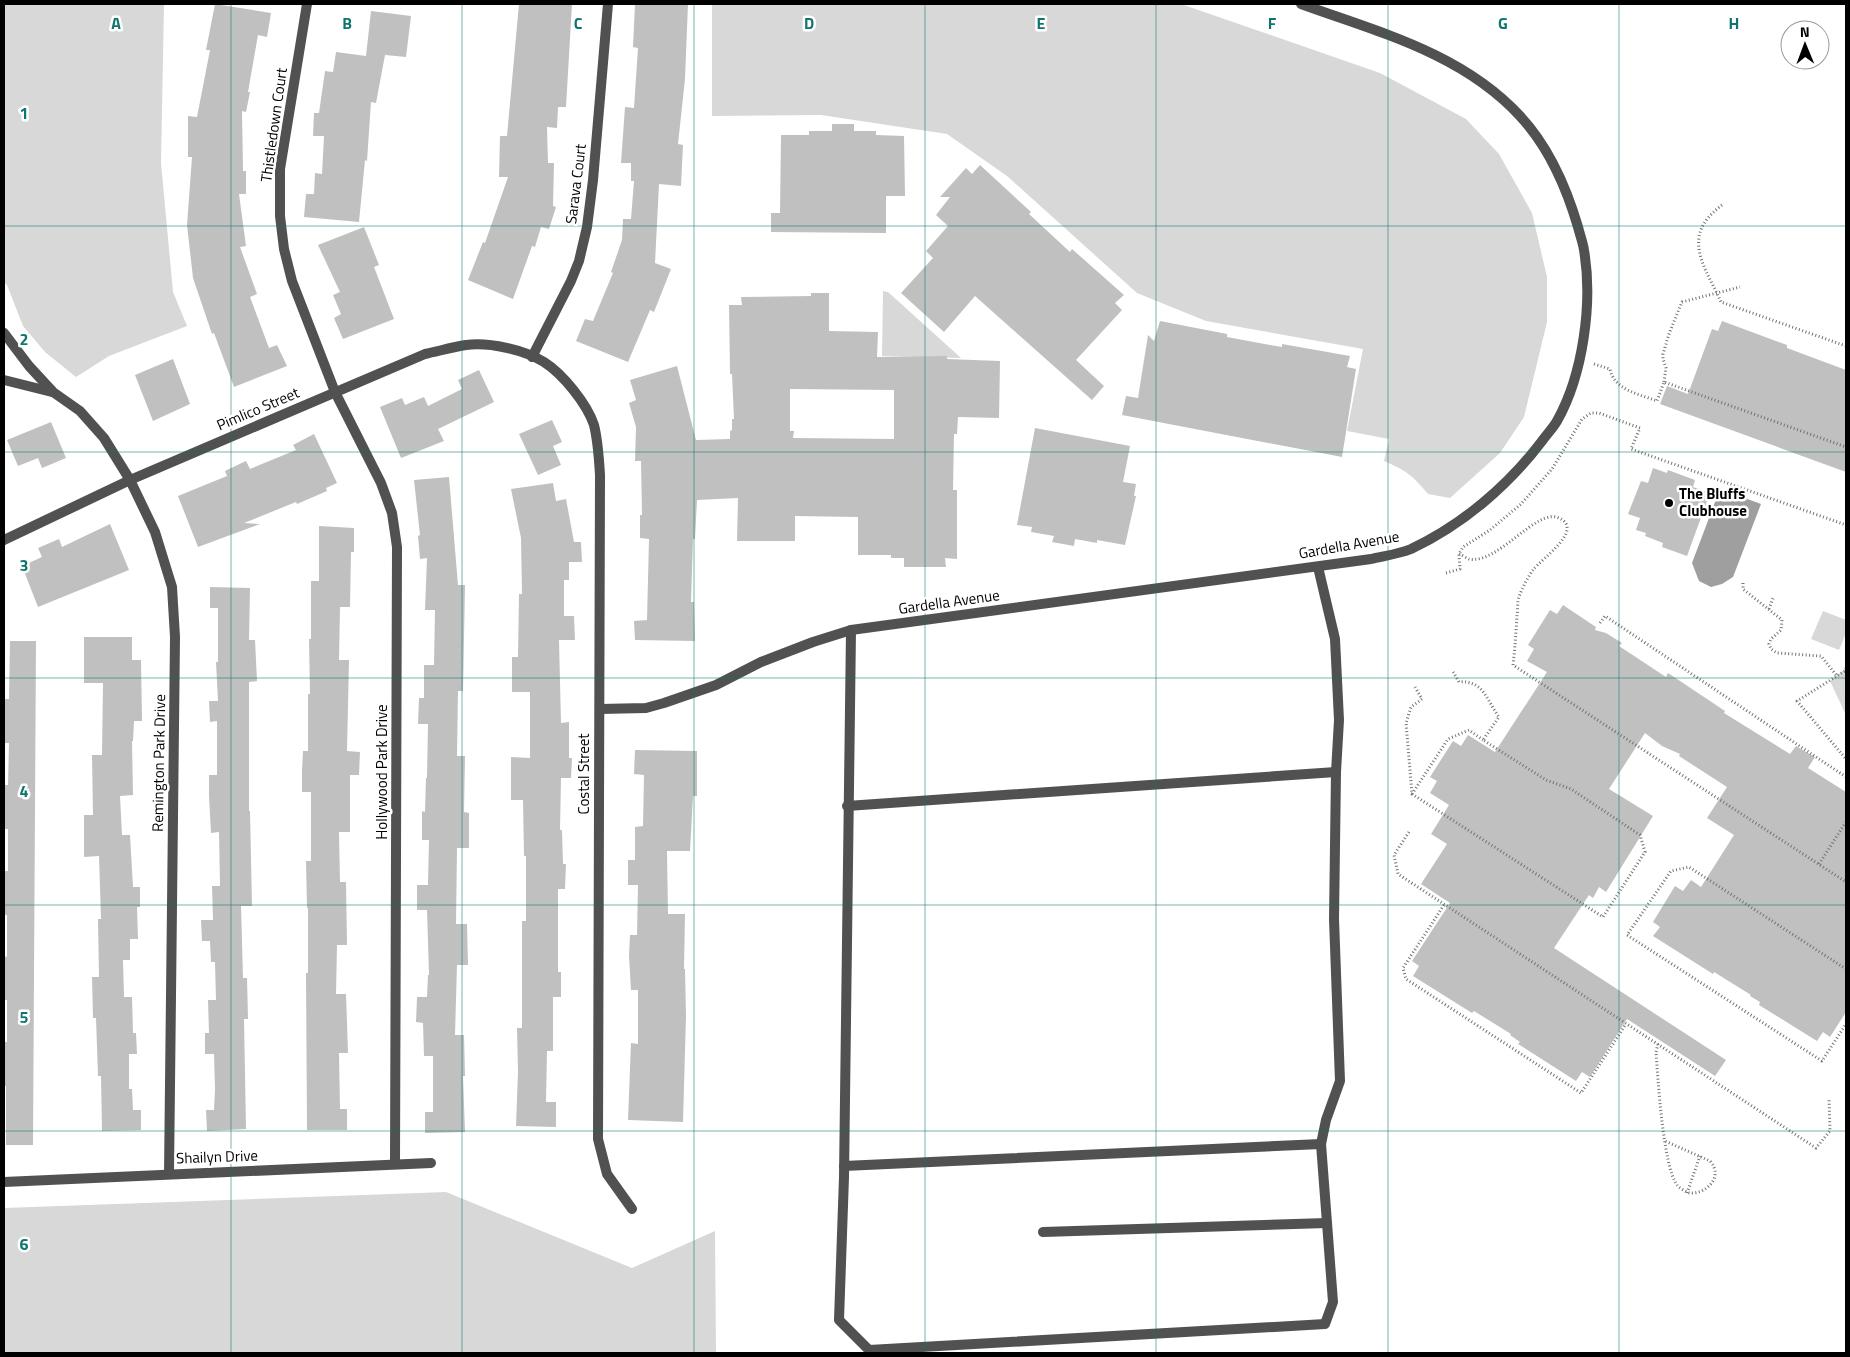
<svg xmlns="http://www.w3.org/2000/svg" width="1850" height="1357" font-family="'Titillium Web',sans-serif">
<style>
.green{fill:#d8d8d8}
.water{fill:#9f9f9f}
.building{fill:#c0c0c0;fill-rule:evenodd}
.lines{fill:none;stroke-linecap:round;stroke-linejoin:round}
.path{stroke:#737373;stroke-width:3;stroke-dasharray:1 2.5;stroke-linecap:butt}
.service{stroke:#515151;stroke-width:10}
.minor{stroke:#515151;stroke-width:10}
.grid{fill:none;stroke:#0f766e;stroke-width:1;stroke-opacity:0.55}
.poi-dot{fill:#000;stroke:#fff;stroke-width:2}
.labels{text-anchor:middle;stroke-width:5;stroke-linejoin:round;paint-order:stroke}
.street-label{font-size:15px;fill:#000;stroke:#fff}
.poi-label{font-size:15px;font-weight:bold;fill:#000;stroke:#fff;text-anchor:start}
.grid-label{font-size:16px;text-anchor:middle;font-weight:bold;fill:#0f766e;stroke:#fff;stroke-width:5;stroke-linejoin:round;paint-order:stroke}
</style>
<rect width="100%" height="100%" fill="#fff"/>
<g class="green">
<polygon points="4,4 164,4 161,163 173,292 187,326 109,356 76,377 45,352 23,326 7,285 4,282"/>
<path d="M712,4H1181L1380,73L1466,119L1499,154L1532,213L1547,277V322L1524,417L1500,453L1450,498L1428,494C1412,475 1407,471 1384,461L1389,439L1347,431L1363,349L1206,321L1137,293L1007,176L947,134L821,115L712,116Z"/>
<polygon points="883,291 888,292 961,358 882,356"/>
<polygon points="1823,611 1846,620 1846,633 1839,650 1811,639"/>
<polygon points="1846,668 1846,715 1830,681"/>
<polygon points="446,1192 632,1268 715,1231 716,1353 4,1353 4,1208"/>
</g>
<polygon class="water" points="1720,489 1761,504 1733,577 1722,584 1711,587 1699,581 1692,563"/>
<g class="building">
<polygon points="215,4 271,13 267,37 258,35 248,92 250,92 246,112 242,111 243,171 246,171 246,194 239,194 246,246 240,247 257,294 250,297 269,348 277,345 287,366 234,387 214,333 212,334 193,278 187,225 192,157 188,157 188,116 197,117 210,50 206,50"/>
<polygon points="519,4 572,4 566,107 558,107 557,128 547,127 548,163 554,163 553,206 556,207 549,229 541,227 535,247 532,246 513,299 468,280 483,242 485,243 508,177 499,177 500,136 507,136"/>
<polygon points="635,4 688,4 685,79 678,144 683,145 681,186 659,184 655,263 671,269 654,312 650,310 628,362 576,341 585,319 593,321 613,273 611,272 622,240 623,219 631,219 634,181 631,181 631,163 621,163 625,107 634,108 638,48 633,47"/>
<polygon points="371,11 411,16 406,57 385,55 376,103 371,102 367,161 365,160 359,222 304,217 306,194 314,194 315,173 322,174 324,136 313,136 314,113 319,113 325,71 333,72 336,52 366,56"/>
<polygon points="832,124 854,124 854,131 876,131 876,135 904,136 905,196 886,196 886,233 771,232 771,213 780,213 781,135 809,135 809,131 832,131"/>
<polygon points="980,165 1031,212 1029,214 1070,252 1072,249 1124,295 1115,303 1122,310 1076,360 1104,386 1092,400 975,296 944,332 901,293 933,258 926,251 948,226 936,215 950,197 940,197 966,168 972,174"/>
<polygon points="364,227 379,265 374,267 394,319 343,339 334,318 341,314 333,295 340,292 318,245"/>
<path d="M811,293H829V331L878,332L877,357L947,356V359L1000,361L999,418L958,417L957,434H954L953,490H957V559L945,558L946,567H904V558H891V555H858V517L795,516V541H737L738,498L697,500L695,539H693L691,602H694L695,641L635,640L634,621L647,620L649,539L640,538V515H642L641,461H635L636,427L629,403L636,400L630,380L677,366L696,440L730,439V431L732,430V419H734L732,374H730L729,305H742L741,297L811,296ZM790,389L894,390V439L793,438L794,431H790Z"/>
<polygon points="1160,321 1227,334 1227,337 1270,345 1282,347 1282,344 1350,356 1347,367 1356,369 1342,457 1122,415 1126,396 1138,398 1148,335 1154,341"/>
<polygon points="1722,321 1787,345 1787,348 1846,370 1846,472 1660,404 1667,386 1688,394 1712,329 1718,331"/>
<polygon points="173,359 190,404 153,421 135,375"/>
<polygon points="479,370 494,402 438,429 444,441 401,458 380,407 402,398 405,405 424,397 428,406 462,389 458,380"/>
<polygon points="552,420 562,442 553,446 561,465 538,475 519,434"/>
<polygon points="51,422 66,458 42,468 38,458 18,466 7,440"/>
<polygon points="1035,428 1130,446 1123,482 1136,484 1134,496 1136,496 1125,545 1097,540 1097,543 1075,539 1074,546 1052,542 1054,536 1031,532 1032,527 1017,525"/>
<polygon points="314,434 337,483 326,488 327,491 297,504 296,502 244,523 260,524 198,547 178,496 227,476 225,471 246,461 250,469 296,450 293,445"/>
<polygon points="1653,468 1667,473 1668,470 1695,480 1693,487 1710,493 1687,556 1662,547 1663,543 1645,536 1646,533 1636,530 1640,518 1628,514 1641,481 1648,483"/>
<polygon points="449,477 458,585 465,585 463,691 458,691 457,756 465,756 464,812 469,813 469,848 457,848 456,924 467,924 468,965 457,965 455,1035 464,1035 465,1076 463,1076 465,1132 425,1133 425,1112 433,1112 433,1056 424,1056 423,1023 416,1022 417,997 427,997 428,975 429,975 427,910 417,910 417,885 428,885 429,840 422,840 422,811 425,812 426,778 427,778 428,724 418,724 419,698 424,698 424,665 434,665 435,610 425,610 427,558 420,559 418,536 420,535 414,480"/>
<polygon points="553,483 556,501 566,499 574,542 581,542 582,562 569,562 569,580 564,580 564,616 574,616 575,640 559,640 561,723 569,722 569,758 572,758 571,778 561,778 560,830 562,830 563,864 566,864 565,889 558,889 558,972 561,972 561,997 553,997 553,1051 547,1051 546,1102 556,1102 556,1127 516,1126 518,1072 517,1028 522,1028 522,921 526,921 526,856 524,856 523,800 511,800 511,757 530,758 530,692 512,692 512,657 518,657 519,594 522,594 521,538 511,489"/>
<polygon points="110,524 129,570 38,607 22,566 42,557 38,548 59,539 62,547"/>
<polygon points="319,526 354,528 354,552 351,552 350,607 340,607 339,660 349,660 347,751 360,752 359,775 350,775 350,832 339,832 340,882 346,882 347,945 337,945 336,994 346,994 348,1053 339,1053 340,1109 347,1109 347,1130 307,1130 306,973 308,973 308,908 307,908 306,861 311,861 311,792 302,792 302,771 303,751 308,751 308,694 310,694 309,639 311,639 311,581 319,581"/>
<polygon points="210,587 250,588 249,640 255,640 257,681 249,682 249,811 250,811 252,906 241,906 243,978 247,978 248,1019 244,1019 246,1129 207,1131 206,1110 214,1110 215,1089 214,1054 205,1054 205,1033 209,1033 208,1000 216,1000 215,962 211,962 210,941 202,941 201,920 213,920 212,886 220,886 219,832 211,833 209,796 209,775 217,775 217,721 210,722 209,701 218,701 216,662 218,662 218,608 210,608"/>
<polygon points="1563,605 1596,627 1595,630 1606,633 1622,643 1619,646 1666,677 1668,673 1725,711 1724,713 1790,754 1796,746 1815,757 1808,768 1846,792 1846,1012 1830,1037 1823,1032 1817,1041 1759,1005 1760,1002 1750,996 1751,995 1714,972 1713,974 1653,936 1660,927 1653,922 1675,886 1683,891 1691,880 1701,887 1734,835 1707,818 1727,787 1679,756 1680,754 1662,746 1645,733 1609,789 1653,816 1606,892 1599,887 1593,898 1589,895 1554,948 1726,1060 1715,1076 1627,1019 1590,1077 1582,1072 1576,1081 1518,1044 1520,1042 1510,1035 1511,1034 1474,1011 1472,1013 1413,976 1419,966 1412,961 1450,903 1421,884 1447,844 1431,834 1449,805 1430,793 1437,781 1430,777 1453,741 1461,746 1468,735 1495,752 1547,672 1527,661 1534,649 1528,645 1550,610 1557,614"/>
<polygon points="84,637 132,637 132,660 141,660 142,721 134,721 133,741 132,741 133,795 120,796 122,835 130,835 133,887 140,887 140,907 137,907 138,939 130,939 130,960 123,960 124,997 132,997 133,1033 136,1033 137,1054 129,1054 129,1089 132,1089 133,1110 141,1110 141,1130 102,1131 101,1076 98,1076 96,1018 93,1018 92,977 99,977 98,919 101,919 99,856 84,857 84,815 93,815 92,755 102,755 103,683 84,683"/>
<polygon points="10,641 36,641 33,1145 6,1145 6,1086 4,1086 4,1042 7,1042 7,1000 4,1000 4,956 7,957 7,915 4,915 4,871 8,871 8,829 4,829 4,785 8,785 9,743 4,743 4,699 9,699"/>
<polygon points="635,750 697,751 697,796 693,796 690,851 667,851 668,914 685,914 684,969 685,969 686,1016 683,1122 628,1120 631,1043 638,1044 638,990 631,990 629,956 630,935 637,935 638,885 628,885 628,860 635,860 635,827 643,826 644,775 634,774"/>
</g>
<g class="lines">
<g class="path">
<path d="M1722,205C1717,209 1712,213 1708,218C1685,245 1710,276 1721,302L1846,346"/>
<path d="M1594,364L1610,369C1614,390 1639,394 1657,401L1664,382L1846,447"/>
<polyline points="1664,382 1666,368 1663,359 1663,354 1669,334 1682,302 1740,287"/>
<path d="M1459,554C1462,555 1466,558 1469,559C1498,565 1537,507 1559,518C1585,530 1541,559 1533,570C1528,577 1522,588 1519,597C1517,602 1518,610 1517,616C1516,632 1515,648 1513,665L1846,882"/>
<polyline points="1446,573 1460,569 1459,554 1463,547 1490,530 1521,504 1552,469 1582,419 1591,413 1599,413 1640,428 1631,449 1846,525"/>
<polyline points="1743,583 1743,589 1782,620 1781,630 1771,639 1769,644 1771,649 1777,653 1821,656 1837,676"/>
<polyline points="1769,609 1773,598"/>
<polyline points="1600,623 1605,616 1846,777"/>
<polyline points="1846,668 1845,671 1797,701 1846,759"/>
<path d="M1415,687L1422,699L1411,707L1406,723L1412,794L1603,917L1645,852L1640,835L1571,789L1546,780L1483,740L1499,717C1487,701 1484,680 1459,682L1452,670"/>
<polyline points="1412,794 1448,739 1469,730 1483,740"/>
<polyline points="1409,832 1394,855 1398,874 1816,1148 1830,1131 1829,1098"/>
<polyline points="1819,864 1846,822"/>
<polyline points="1444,905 1403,968 1406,979 1581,1093 1626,1024"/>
<polyline points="1846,969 1689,867 1671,871 1627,935 1822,1061 1846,1024"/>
<path d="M1658,1044L1656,1052C1658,1079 1663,1166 1677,1185C1679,1188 1686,1192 1690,1193C1707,1194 1724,1176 1710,1161L1665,1141"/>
<polyline points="1687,1193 1700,1156"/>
</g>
<g class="service">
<polyline points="851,630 844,1177 839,1320 869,1350 1325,1324 1333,1302 1321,1144 1326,1120 1340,1081 1334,919 1336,772 1339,720 1335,639 1318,567"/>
<polyline points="847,806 1336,772"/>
<polyline points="844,1166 1321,1144"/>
<polyline points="1043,1232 1327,1223"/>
</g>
<g class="minor">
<polyline points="307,4 280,169 280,216 284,249 292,281 335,392 381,483 392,513 397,547 395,1164"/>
<polyline points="4,333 29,366 53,392 80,411 104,438 130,480 155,532 172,587 175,637 169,1174"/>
<polyline points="532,357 571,281 579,261 587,227 593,180 608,4"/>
<polyline points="4,380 52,392"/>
<path d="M4,540L130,480L425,354C439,351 453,347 466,345C490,342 524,350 544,362C563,374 587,404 594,425C598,441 599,458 600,475L598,1139L607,1174L632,1209"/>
<path d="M600,709L646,708L664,703L716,685L761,662L813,642L851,630L1371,559C1384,556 1399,554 1411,549C1462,525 1508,486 1542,441C1547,434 1553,428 1557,421C1583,375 1593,303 1584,250C1583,243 1580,235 1578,227C1566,186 1549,147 1520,116C1462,53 1378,32 1301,4"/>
<polyline points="4,1182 431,1163"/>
</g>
</g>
<path class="grid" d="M231,4V1353M462,4V1353M694,4V1353M925,4V1353M1156,4V1353M1388,4V1353M1619,4V1353M4,226H1846M4,452H1846M4,678H1846M4,905H1846M4,1131H1846"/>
<circle class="poi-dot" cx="1669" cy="503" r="5"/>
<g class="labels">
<g class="street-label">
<text transform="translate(274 125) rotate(-82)" y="5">Thistledown Court</text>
<text transform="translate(576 184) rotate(-83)" y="5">Sarava Court</text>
<text transform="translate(258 409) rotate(-23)" y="5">Pimlico Street</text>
<text transform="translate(1349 545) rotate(-10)" y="5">Gardella Avenue</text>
<text transform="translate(949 602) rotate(-8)" y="5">Gardella Avenue</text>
<text transform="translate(159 763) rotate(-89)" y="5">Remington Park Drive</text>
<text transform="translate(382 772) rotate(-90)" y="5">Hollywood Park Drive</text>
<text transform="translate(584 774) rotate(-90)" y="5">Costal Street</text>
<text transform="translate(217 1157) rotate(-2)" y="5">Shailyn Drive</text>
</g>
<g class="poi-label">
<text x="1679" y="499">The Bluffs<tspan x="1679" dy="17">Clubhouse</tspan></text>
</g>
</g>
<g class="grid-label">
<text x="116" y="29">A</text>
<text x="347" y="29">B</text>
<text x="578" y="29">C</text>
<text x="809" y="29">D</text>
<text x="1041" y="29">E</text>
<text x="1272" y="29">F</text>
<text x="1503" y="29">G</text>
<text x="1734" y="29">H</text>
<text x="24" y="119">1</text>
<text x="24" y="345">2</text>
<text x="24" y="571">3</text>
<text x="24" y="797">4</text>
<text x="24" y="1023">5</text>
<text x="24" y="1250">6</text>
</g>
<rect width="1850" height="1357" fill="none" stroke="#000000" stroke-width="10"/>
<g transform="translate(1805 45) rotate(359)"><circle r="24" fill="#ffffff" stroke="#999999"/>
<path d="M0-4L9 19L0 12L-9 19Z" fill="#000000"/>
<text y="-8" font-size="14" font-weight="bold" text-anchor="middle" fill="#000000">N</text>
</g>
</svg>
